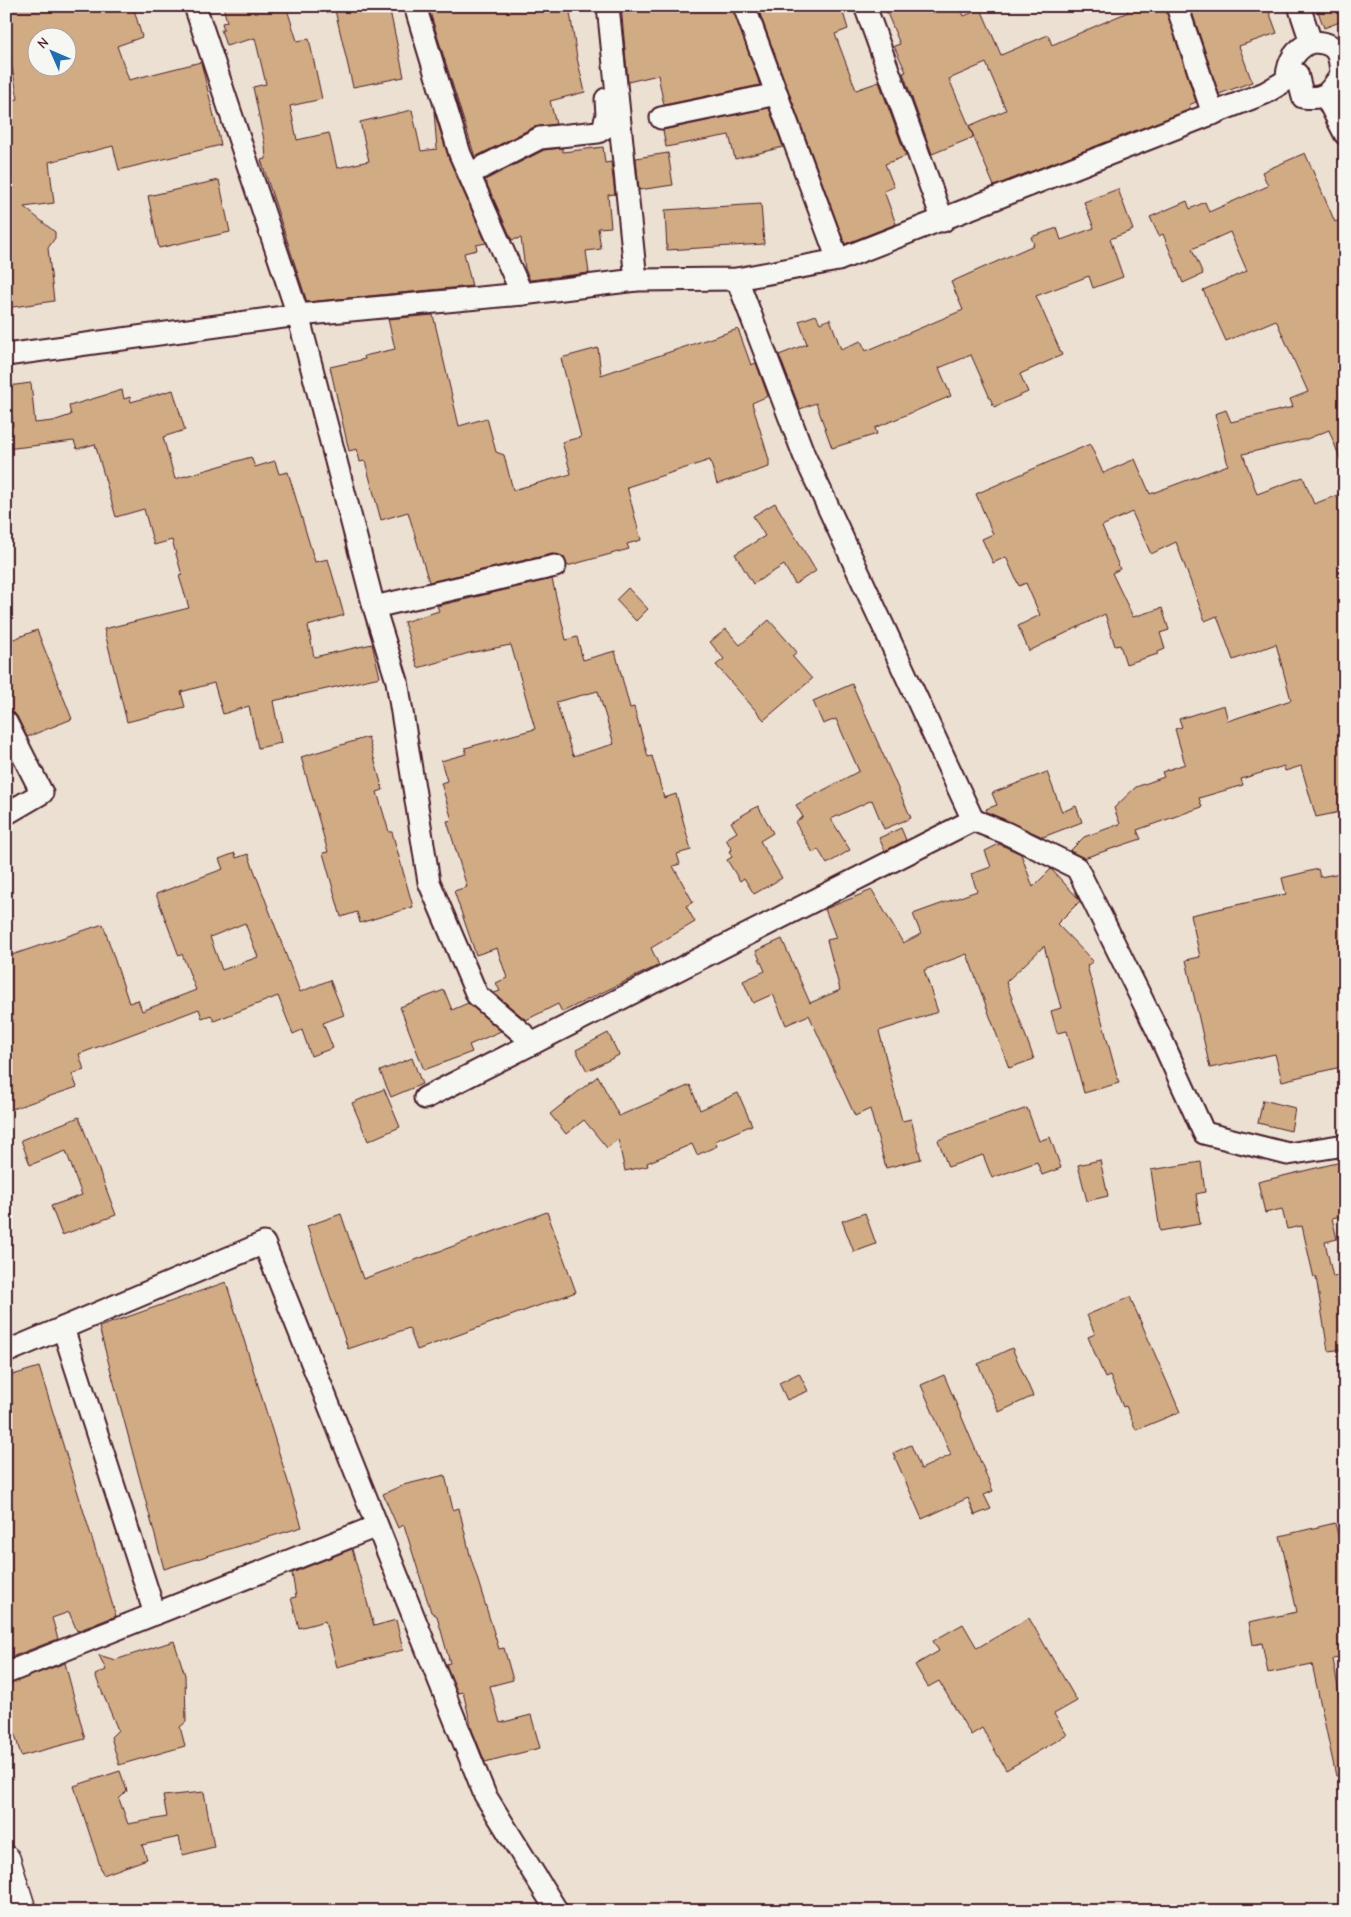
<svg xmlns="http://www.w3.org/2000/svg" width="1351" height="1917" font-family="'Comic Neue',sans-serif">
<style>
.building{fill:#d1ab83;stroke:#4a1f2b;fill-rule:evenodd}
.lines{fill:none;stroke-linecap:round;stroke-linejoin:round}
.minor-casing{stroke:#4a1f2b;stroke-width:25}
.major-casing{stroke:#4a1f2b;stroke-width:31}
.minor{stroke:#f6f6f2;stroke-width:21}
.major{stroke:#f6f6f2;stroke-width:28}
</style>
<rect width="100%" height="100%" fill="#ebe0d1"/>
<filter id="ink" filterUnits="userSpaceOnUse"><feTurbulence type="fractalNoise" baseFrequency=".02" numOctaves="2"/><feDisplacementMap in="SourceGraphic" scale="10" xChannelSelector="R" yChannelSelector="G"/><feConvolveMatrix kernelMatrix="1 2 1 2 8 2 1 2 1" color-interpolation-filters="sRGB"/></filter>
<g filter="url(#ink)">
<g class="building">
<path d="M6,6H133L142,37L117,46L129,80L201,62L221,145L119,170L113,146L49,162L54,203L24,207L55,232V238L48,248L54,301L6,308V101L18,99L6,37ZM38,38H68V68H38Z"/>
<polygon points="223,6 286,6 297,41 309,39 322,99 290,106 297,140 329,133 337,168 369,161 360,122 412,110 421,151 437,149 434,111 449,159 486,243 476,245 477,250 464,253 472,286 307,302 261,160 266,159 265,145 253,87 266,84 255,38 226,46 221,30 224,30 222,23 227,22"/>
<polygon points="334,6 389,6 404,77 353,87"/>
<polygon points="428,6 569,6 577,58 585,92 550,101 556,124 534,127 475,157"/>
<polygon points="621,6 732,6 760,85 664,105 658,75 628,82"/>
<polygon points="757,6 841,6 848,29 835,34 856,90 879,82 906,156 885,164 894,187 884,191 896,224 845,244"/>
<polygon points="884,6 960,6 964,16 981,9 1001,55 1048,35 1052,45 1128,12 1126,6 1165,6 1196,102 1189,105 1191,109 994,186 969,126 1006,110 986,63 949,79 974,137 932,154 903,73 906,72 894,46 900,44"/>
<polygon points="1190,6 1267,6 1277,33 1239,46 1252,82 1219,94"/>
<polygon points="1316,6 1345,6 1345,20 1324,28"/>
<polygon points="769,108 783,147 735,159 729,135 666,147 663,130"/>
<polygon points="603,147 605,163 611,162 615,194 608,195 611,227 598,228 601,249 586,251 589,273 530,280 525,269 521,238 512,240 485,180 544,150 562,148 563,152"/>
<polygon points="668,153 673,185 639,190 636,158"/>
<polygon points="1305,153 1335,222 1340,220 1345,229 1345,466 1343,466 1329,430 1307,439 1243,454 1257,494 1303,477 1314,504 1345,492 1345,811 1316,817 1301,766 1285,771 1284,766 1241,779 1243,785 1199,798 1202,807 1137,830 1141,839 1084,858 1070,851 1084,837 1120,824 1114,808 1136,787 1164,777 1162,772 1185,764 1175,729 1182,727 1179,719 1224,705 1228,721 1291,700 1276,644 1233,660 1217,616 1205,621 1176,542 1151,554 1132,512 1102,526 1120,569 1112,573 1133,617 1162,608 1169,630 1160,633 1165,649 1158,652 1158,654 1126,664 1120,645 1115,646 1105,614 1029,651 1018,626 1040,615 1026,583 1019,586 1006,557 993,563 982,539 993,534 976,494 1090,444 1103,473 1135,459 1150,494 1228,465 1215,414 1226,410 1231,422 1293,407 1290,399 1308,392 1276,320 1226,341 1203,290 1247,271 1230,232 1192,249 1203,274 1183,283 1163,234 1159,236 1150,217 1187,201 1190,209 1205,202 1209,212 1268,186 1262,172"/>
<polygon points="219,180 230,232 159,248 148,196"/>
<polygon points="1118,189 1133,230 1110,239 1123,277 1093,288 1089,276 1036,296 1062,355 1020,374 1028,392 994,407 971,355 939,368 951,396 875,428 877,434 832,448 816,403 800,409 779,355 807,344 799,321 816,315 820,323 830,319 841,349 861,341 866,351 963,310 951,282 1034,245 1031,237 1057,228 1061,240 1094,228 1084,202"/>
<polygon points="761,204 764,244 667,250 665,210"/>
<polygon points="433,315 459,426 487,418 496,452 504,455 513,490 571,474 562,442 581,437 561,358 598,348 601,375 738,329 751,365 756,363 768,396 752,403 769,460 769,467 717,484 710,460 627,487 641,540 627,544 629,549 567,566 564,557 552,554 429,582 408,512 381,520 365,461 360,462 357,449 349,451 330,367 365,359 364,356 395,349 388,319"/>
<polygon points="31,383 35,423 53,421 71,415 69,406 122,390 124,399 130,397 131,402 173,390 185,430 163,437 175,479 251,457 255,467 275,461 279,474 288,472 315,562 328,559 344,615 308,626 314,657 372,644 380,677 273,701 281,743 258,748 249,706 223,714 214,683 181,692 185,707 127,722 104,629 189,608 179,576 182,575 172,540 154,545 144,509 116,517 95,444 77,449 74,441 6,449 6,427 13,426 8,386"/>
<polygon points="775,503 816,571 795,584 784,565 753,584 735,554 765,536 753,516"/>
<path d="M552,579L566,640L577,637L583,660L615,651L630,708L634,707L648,757L652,756L664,798L676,794L691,850L677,854L680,864L673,866L693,902L686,906L695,922L651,948L659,965L562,1012L558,1004L526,1020L494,993L500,991L496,983L507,978L497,948L476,955L454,891L467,887L447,821L452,820L441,783L447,781L441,761L466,754L465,748L535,729L511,645L469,653L418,668L404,622L439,611L437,606ZM598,691L614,744L573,756L556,702Z"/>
<polygon points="628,588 648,609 636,621 616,600"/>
<polygon points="769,620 797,652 792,656 812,679 764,720 716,665 724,659 710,642 726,629 740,645"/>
<polygon points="37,630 72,719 27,737 17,716 6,710 6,642"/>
<polygon points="852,684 911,818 884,829 872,800 831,819 850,850 827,864 818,849 813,853 795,822 803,817 796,805 859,771 836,719 823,724 813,701"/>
<polygon points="368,737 383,790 377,792 389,832 392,832 413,907 360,923 357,912 341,917 323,853 328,852 301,757"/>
<polygon points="1047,772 1062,812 1076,806 1082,822 1043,837 987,812 986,809 997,805 992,793"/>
<polygon points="758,806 773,833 760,841 782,878 754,894 744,878 740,881 727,860 732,857 729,851 732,850 726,839 737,832 731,822"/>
<polygon points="901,828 906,840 885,851 879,838"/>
<polygon points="999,844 1021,854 1033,887 1051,869 1077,897 1080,901 1057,924 1093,961 1087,966 1119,1083 1084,1093 1067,1031 1057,1033 1051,1011 1061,1008 1044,946 1006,982 1034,1059 1009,1068 967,954 924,970 938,1012 879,1031 902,1121 911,1119 921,1159 886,1168 870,1109 855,1116 809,1015 786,1025 773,994 753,1003 743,981 765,971 756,951 782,939 810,1003 840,990 827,940 836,938 825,909 872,890 903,943 921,934 913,914 977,891 971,874 991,867 985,851"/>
<path d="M235,853L236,858L248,854L300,992L330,980L344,1015L323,1023L333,1048L311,1056L302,1030L293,1034L278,996L214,1021L211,1015L202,1018L199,1009L79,1054L84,1070L72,1074L77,1087L6,1111V957L103,924L129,1003L138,1000L142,1011L196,990L182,954L179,956L156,894L223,869L219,859ZM245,923L258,957L222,970L210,937Z"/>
<polygon points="1318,869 1320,877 1340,873 1345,892 1345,1066 1282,1081 1275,1054 1210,1068 1186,960 1200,957 1191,915 1286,894 1282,878"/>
<polygon points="444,990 452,1010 468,1003 501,1031 469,1045 472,1052 424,1070 400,1007"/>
<polygon points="608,1033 619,1055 587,1071 576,1050"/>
<polygon points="412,1058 422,1084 391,1097 380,1071"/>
<polygon points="598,1076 619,1116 690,1085 700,1110 738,1093 752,1125 715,1141 717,1146 697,1155 692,1144 647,1163 648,1166 625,1171 618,1139 607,1148 584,1120 566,1134 550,1114"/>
<polygon points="384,1089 400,1127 368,1141 352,1103"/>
<polygon points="1263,1100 1295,1108 1291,1131 1258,1123"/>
<polygon points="1027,1108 1039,1141 1050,1137 1061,1168 1042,1175 1037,1162 992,1178 983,1155 948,1167 938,1140"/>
<polygon points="79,1117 116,1215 62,1235 51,1206 82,1195 66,1151 30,1165 21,1140"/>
<polygon points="1100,1160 1108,1196 1087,1201 1078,1165"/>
<polygon points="1345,1161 1345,1215 1332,1218 1337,1239 1325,1242 1333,1277 1345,1275 1345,1349 1328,1351 1316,1277 1314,1278 1302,1226 1287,1229 1282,1209 1265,1213 1258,1182"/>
<polygon points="1201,1162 1205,1192 1196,1194 1200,1224 1160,1231 1151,1170"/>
<polygon points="547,1212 576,1292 417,1350 409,1328 348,1349 307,1226 341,1214 363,1279"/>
<polygon points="865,1213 876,1244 854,1252 842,1221"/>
<polygon points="226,1282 302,1527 164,1569 99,1327"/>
<polygon points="1130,1297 1180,1412 1136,1430 1126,1406 1123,1407 1110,1376 1105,1378 1088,1337 1095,1334 1087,1315"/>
<polygon points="1012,1348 1033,1396 999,1412 978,1364"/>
<polygon points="39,1367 116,1616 77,1631 69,1612 52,1618 58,1639 6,1659 6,1377"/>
<polygon points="799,1373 808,1391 787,1400 779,1383"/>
<polygon points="944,1375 993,1491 984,1495 991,1509 975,1515 968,1498 922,1519 893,1453 911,1445 921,1469 951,1455 921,1385"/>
<polygon points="445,1475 453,1510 459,1508 470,1555 499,1649 504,1648 513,1680 490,1686 500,1723 531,1715 540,1748 485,1762 472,1730 463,1692 458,1693 446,1664 450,1663 437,1616 431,1612 404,1525 398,1528 383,1494 403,1485"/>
<polygon points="1335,1523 1345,1564 1345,1657 1333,1659 1341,1704 1345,1703 1345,1776 1336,1776 1312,1664 1268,1673 1262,1643 1253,1645 1249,1622 1297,1612 1280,1536"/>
<polygon points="352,1549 374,1626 396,1620 403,1650 337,1667 325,1621 299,1628 291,1598 296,1597 292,1573"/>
<polygon points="1029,1618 1077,1701 1054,1714 1067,1735 1006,1770 982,1728 971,1735 939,1681 928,1687 915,1665 939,1651 933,1641 963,1624 977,1648"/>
<polygon points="174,1641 185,1675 186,1722 180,1727 185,1746 119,1765 111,1737 118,1730 95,1675 106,1670 99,1655 115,1660"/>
<polygon points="65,1663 85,1739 21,1756 6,1702 6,1685"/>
<polygon points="120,1771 127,1791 119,1799 128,1824 167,1817 163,1796 204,1792 214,1847 183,1855 179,1837 142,1845 147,1859 103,1875 74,1786"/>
</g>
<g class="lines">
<defs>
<g id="minor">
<polyline points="195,6 298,315 374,607 397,681 429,882 477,995 534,1043"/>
<polyline points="415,6 460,154 522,294"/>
<polyline points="608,6 636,280"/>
<polyline points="744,6 838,260"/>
<polyline points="865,6 943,221"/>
<polyline points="1177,6 1213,114"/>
<polyline points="1299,6 1311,42"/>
<path d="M1311,42C1337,42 1340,53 1341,75C1329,93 1325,100 1303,97L1297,74L1287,77C1288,61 1296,49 1311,42Z"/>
<polyline points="1325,95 1345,134"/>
<polyline points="661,118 777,94"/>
<polyline points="469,174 540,138 598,132 603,129 607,115 606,99"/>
<polyline points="6,355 298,315 522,294 636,280 737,279 838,260 1265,93 1297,74"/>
<polyline points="374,607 555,566"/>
<polyline points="6,722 42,793 6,814"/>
<polyline points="973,820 1006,833 1077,868 1159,1034 1204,1133 1288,1154 1345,1145"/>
<polyline points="425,1098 973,820 804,455 737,279"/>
<polyline points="63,1328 155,1614"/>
<polyline points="6,1352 264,1243 485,1795 557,1911"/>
<polyline points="6,1673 377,1526"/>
</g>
<polyline id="major" points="6,1860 22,1911"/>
</defs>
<use href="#minor" class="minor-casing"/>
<use href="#major" class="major-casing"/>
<use href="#minor" class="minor"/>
<use href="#major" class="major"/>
</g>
</g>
<rect width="1351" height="1917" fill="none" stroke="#f6f6f2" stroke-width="25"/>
<rect x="12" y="12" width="1326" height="1892" fill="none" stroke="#4a1f2b" stroke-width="2" filter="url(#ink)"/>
<g transform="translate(52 52) rotate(315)"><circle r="24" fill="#f6f6f2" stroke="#b1a0a2"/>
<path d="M0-4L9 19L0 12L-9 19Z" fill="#1f6fb2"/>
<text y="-8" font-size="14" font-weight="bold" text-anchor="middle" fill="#4a1f2b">N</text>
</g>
</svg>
